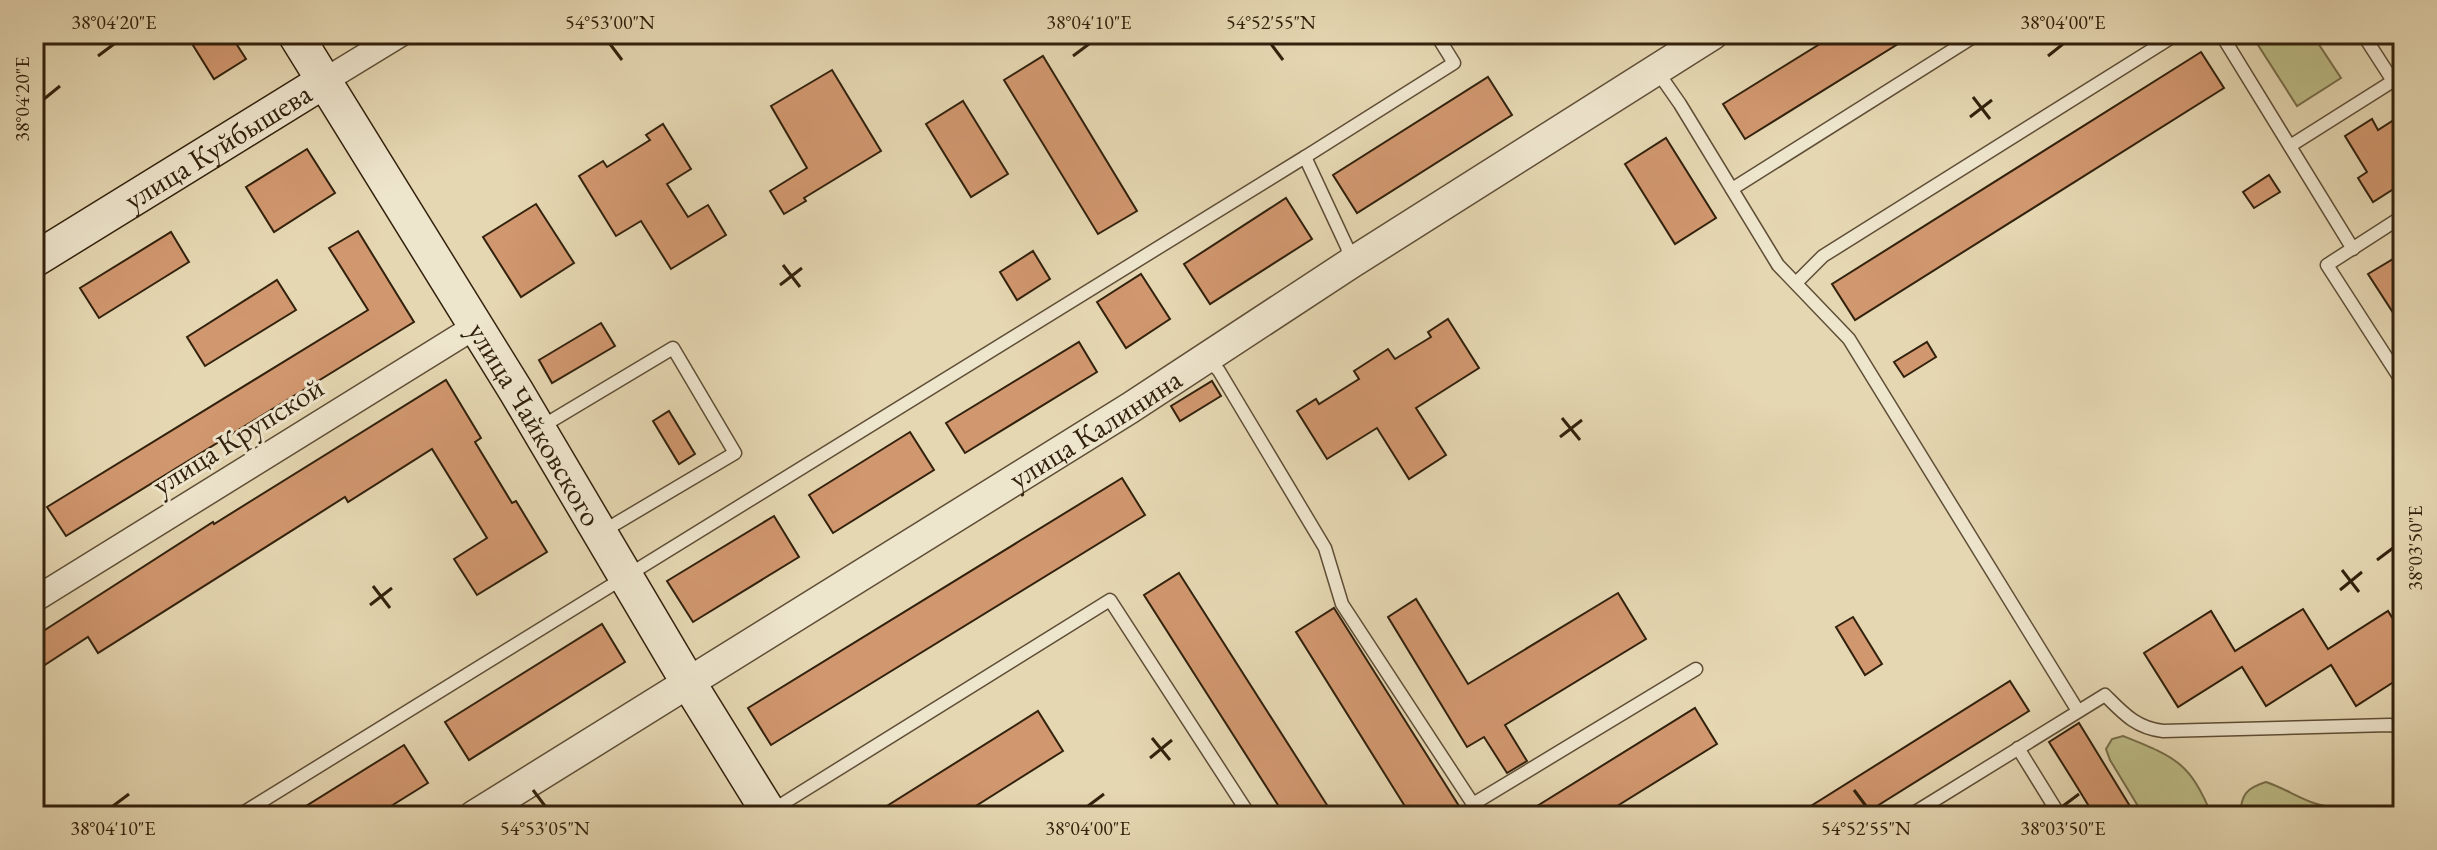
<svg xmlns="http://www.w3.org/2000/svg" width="2437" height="850" font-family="'EB Garamond',serif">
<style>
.green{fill:#bcbc87;stroke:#776e4a;stroke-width:2}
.building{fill:#d1976f;stroke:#32210c;stroke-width:2}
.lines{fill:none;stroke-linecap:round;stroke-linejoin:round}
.service-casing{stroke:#5f4e36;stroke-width:15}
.minor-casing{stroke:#5f4e36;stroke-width:27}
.tertiary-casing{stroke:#5f4e36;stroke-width:33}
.secondary-casing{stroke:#32210c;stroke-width:37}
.service{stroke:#eee5cd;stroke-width:12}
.minor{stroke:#eee5cd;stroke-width:24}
.tertiary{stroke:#eee5cd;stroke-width:30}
.secondary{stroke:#eee5cd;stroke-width:34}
.ticks{fill:none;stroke:#32210c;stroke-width:3}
.labels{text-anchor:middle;stroke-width:6;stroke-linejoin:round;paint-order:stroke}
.street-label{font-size:30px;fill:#32210c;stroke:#eee5cd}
.neatline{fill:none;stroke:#32210c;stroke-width:3}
.ticks-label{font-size:20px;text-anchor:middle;fill:#32210c}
</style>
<rect width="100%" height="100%" fill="#e5d7b2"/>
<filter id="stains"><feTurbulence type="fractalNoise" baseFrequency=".0025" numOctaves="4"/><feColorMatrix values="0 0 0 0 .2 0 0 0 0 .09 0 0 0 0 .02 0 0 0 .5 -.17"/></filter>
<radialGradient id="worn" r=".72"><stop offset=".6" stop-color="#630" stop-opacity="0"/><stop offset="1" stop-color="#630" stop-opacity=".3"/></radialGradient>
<g class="green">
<polygon points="2275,34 2312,34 2341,78 2297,106 2258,45"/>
<path d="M2123,736C2175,757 2190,762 2212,816H2144L2110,760L2106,749L2112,739Z"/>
<path d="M2266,782C2293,791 2312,809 2342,807L2353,816H2240C2241,795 2246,788 2266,782Z"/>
</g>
<g class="building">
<polygon points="186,34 230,34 246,59 214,79"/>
<polygon points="1836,34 1914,34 1745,139 1723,104"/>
<polygon points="2201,52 2224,88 1855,320 1832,284"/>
<polygon points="1043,56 1137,211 1098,234 1004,80"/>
<polygon points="832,70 881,151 804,198 806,201 784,214 770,191 807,168 771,106"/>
<polygon points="1488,77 1512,115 1357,213 1333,175"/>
<polygon points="963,101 1008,174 971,197 926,124"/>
<polygon points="2403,114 2403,183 2373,202 2358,178 2367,172 2345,136 2372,119 2378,130"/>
<polygon points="663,124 691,169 667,184 688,217 708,205 726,235 671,269 641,221 616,236 579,176 603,161 607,167 650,140 646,135"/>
<polygon points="1666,138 1716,218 1675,244 1625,164"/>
<polygon points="307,149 335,193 274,232 246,187"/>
<polygon points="2269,175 2280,192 2254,208 2243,192"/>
<polygon points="1286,198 1312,239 1210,304 1184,264"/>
<polygon points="536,204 574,263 521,297 483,237"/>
<polygon points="358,231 414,322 66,536 47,507 368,310 329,248"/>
<polygon points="171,232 189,262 99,318 80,288"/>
<polygon points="1033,251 1050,279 1017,300 1000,272"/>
<polygon points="2403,253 2403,328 2368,274"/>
<polygon points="1141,274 1170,319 1126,348 1097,302"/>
<polygon points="277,280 296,310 205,366 187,337"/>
<polygon points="1448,319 1479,368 1416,408 1446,455 1409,479 1377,428 1327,459 1297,411 1316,399 1319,404 1359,379 1354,371 1388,349 1395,359 1431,337 1428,332"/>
<polygon points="601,323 615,346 552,383 539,360"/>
<polygon points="1079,342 1097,372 965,453 946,423"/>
<polygon points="1927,342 1936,357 1904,377 1894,362"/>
<polygon points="446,380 481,438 475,442 512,503 516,501 547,552 477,595 454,559 487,538 432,449 348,502 345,497 98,653 88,637 34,672 34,637 213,522 214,524"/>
<polygon points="1212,381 1221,396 1180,421 1171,406"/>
<polygon points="669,411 695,454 679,464 653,421"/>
<polygon points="910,432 934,470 833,533 809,495"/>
<polygon points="1122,478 1145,515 771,745 748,708"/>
<polygon points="774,516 799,557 693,622 667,581"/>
<polygon points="1179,573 1334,816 1285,816 1195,675 1144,595"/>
<polygon points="1618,593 1646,639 1505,725 1527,761 1507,773 1484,737 1467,747 1388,617 1416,599 1468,684"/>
<polygon points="1334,608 1459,806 1444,816 1411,816 1296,632"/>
<polygon points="2303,609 2328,649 2388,611 2403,635 2403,676 2356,706 2331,665 2266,706 2242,667 2178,707 2144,653 2211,611 2235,651"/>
<polygon points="1853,617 1882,664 1865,675 1836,627"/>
<polygon points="602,624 625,662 469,760 445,722"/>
<polygon points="2010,681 2029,711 1861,816 1795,816"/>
<polygon points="1695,708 1717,744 1601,816 1521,816"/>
<polygon points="1038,711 1063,751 960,816 871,816"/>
<polygon points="2079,723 2136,816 2095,816 2074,782 2049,742"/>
<polygon points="404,745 428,783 375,816 290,816"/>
</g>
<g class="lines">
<defs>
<g id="service">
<polyline points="2221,34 2353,249"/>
<polyline points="1657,71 1680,104 1778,265 1849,339 2078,711"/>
<polyline points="2290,146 2393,81 2364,36"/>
<polyline points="1305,157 1454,63 1436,34"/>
<polyline points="1732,189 1978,34"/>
<polyline points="2403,216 2327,265 2403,383"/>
<polyline points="1796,283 1823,256 2177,34"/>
<polyline points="1208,359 1219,371 1325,548 1342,604 1473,804 1696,669"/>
<polyline points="541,427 673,348 735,453 600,533"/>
<polyline points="2018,748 2060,816"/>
<polyline points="771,811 1110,600 1250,816"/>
<polyline points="238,816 1305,157 1347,247 1350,260"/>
<path d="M1909,816L2105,695C2123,713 2136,728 2163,731L2390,725L2403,728"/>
</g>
<g id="minor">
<polyline points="324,81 401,34"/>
<polyline points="34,600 476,326"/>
</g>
<g id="tertiary">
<path id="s1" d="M474,816L1130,408L1351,263L1713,34"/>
</g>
<g id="secondary">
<path id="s2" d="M295,34L516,391L688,682L771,816"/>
<path id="s3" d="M34,260L324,81"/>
</g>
</defs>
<use href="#service" class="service-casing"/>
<use href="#minor" class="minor-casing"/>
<use href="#tertiary" class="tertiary-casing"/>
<use href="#secondary" class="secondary-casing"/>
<use href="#service" class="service"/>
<use href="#minor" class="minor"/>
<use href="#tertiary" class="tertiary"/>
<use href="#secondary" class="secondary"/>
</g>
<path class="ticks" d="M610,44L622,60M1271,44L1283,60M98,56L114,44M1073,56L1089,44M2048,56L2063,44M1973,97L1990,119M44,99L60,86M1970,117L1992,100M783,265L800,287M780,285L802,268M1562,418L1580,440M1560,437L1582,420M2377,560L2393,548M2342,570L2359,592M373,586L390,608M2340,590L2362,572M370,605L392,588M1152,738L1170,760M1150,758L1172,740M533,790L545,806M1854,790L1866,806M113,806L129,794M1088,806L1104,794M2063,806L2079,794"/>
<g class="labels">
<g class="street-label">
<text dy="10" stroke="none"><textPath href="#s3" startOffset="216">улица Куйбышева</textPath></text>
<text dy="10" stroke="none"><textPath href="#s2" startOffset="458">улица Чайковского</textPath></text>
<text dy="10" stroke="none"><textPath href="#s1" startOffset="732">улица Калинина</textPath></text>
<text transform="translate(238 436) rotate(-32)" y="10">улица Крупской</text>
</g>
</g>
<rect width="2437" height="850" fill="none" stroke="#e5d7b2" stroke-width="88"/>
<rect x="44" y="44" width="2349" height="762" class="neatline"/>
<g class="ticks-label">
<text x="114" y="29">38°04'20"E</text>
<text x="610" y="29">54°53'00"N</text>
<text x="1089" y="29">38°04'10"E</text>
<text x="1271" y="29">54°52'55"N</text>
<text x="2063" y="29">38°04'00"E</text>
<text transform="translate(22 99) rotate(-90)" y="7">38°04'20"E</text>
<text transform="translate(2415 548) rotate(-90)" y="7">38°03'50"E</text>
<text x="113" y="835">38°04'10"E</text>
<text x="545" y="835">54°53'05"N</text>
<text x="1088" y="835">38°04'00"E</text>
<text x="1866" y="835">54°52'55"N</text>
<text x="2063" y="835">38°03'50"E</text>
</g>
<rect width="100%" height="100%" filter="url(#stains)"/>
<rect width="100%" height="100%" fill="url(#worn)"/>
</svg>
